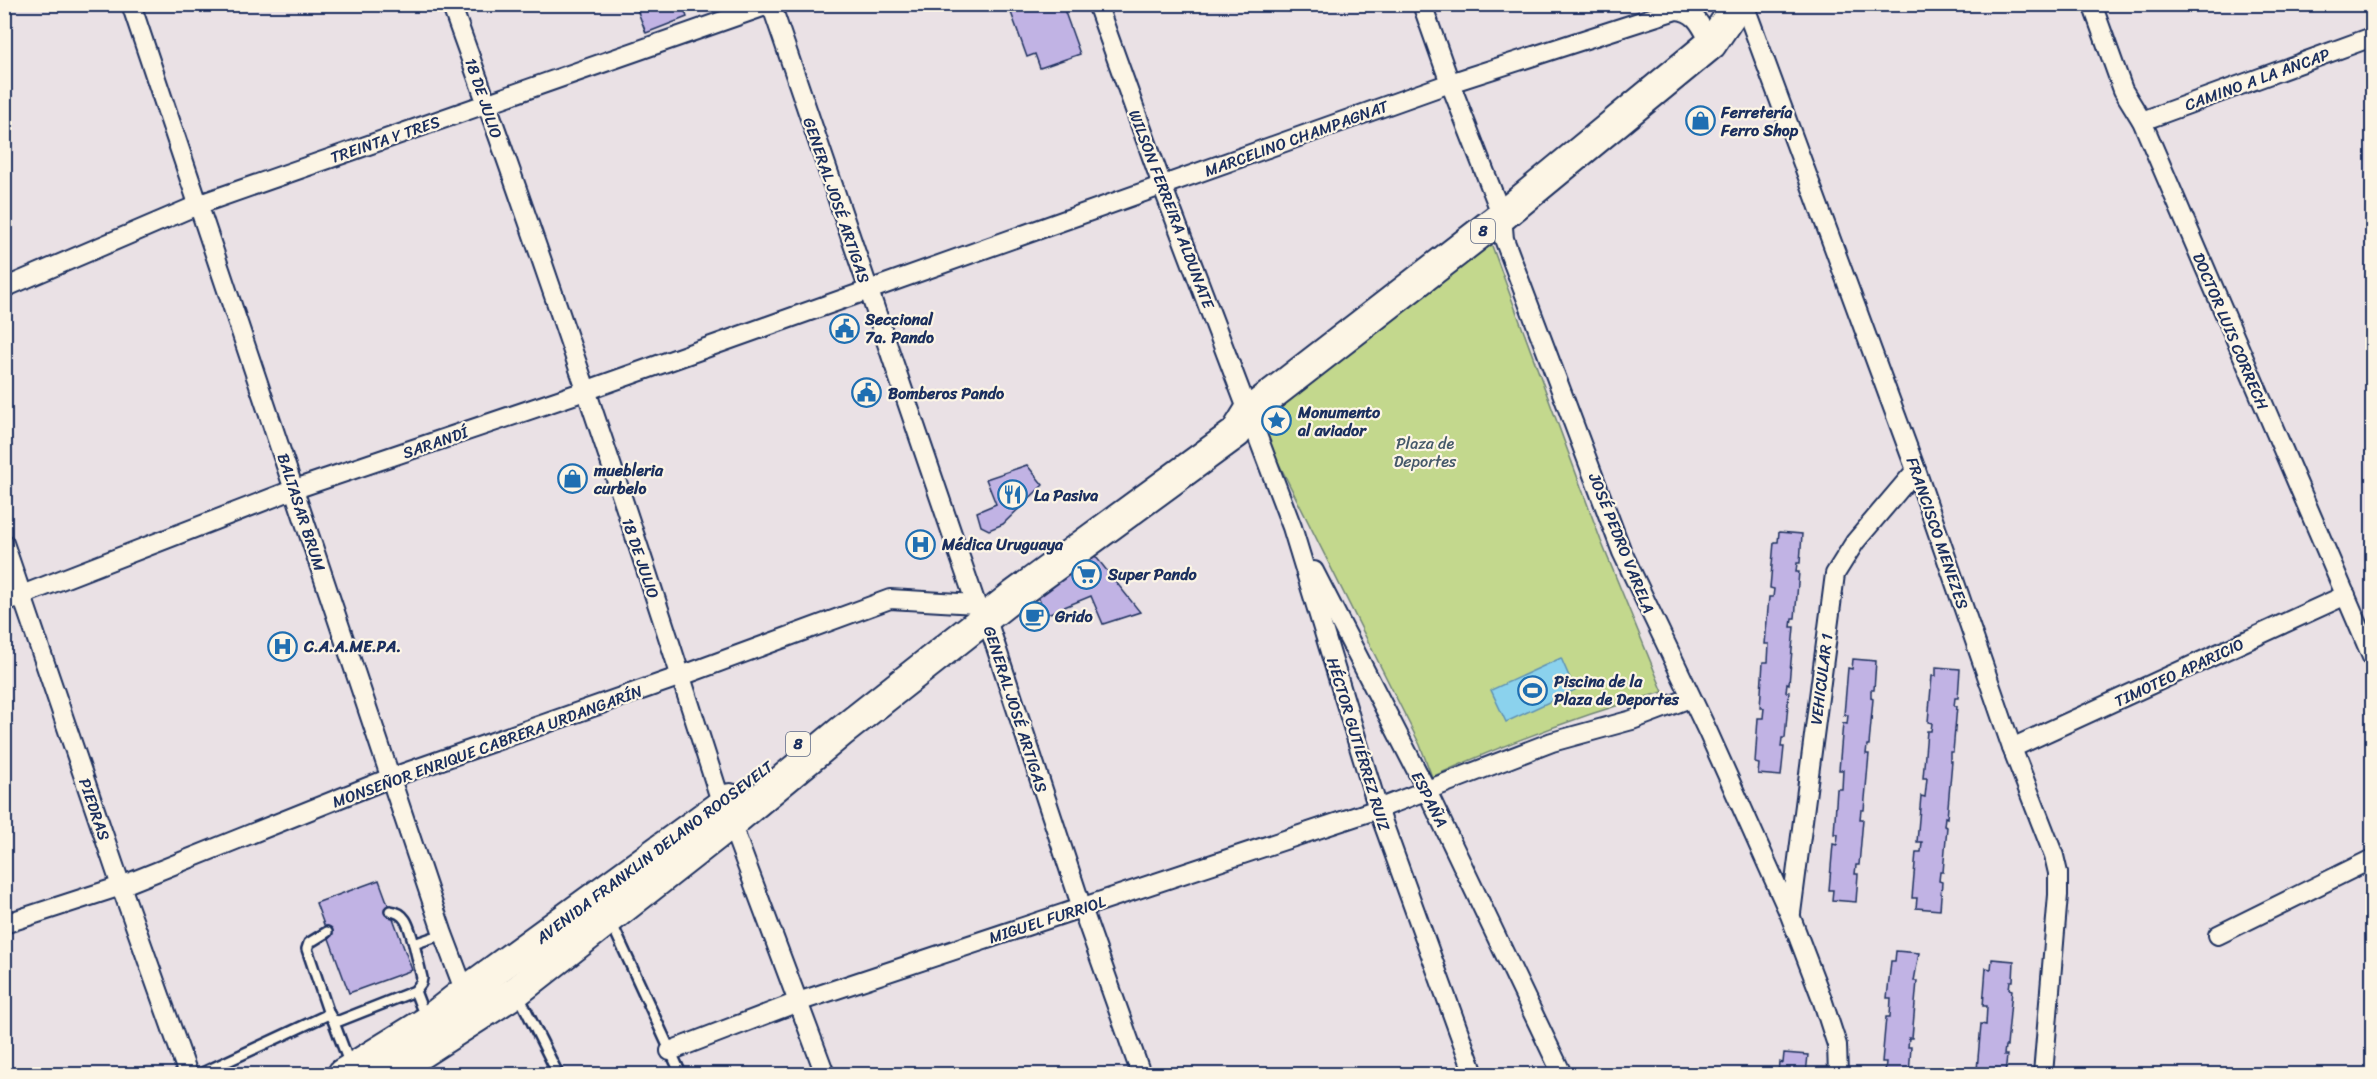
<svg xmlns="http://www.w3.org/2000/svg" width="2377" height="1079" font-family="Sriracha,sans-serif">
<style>
.green{fill:#c3d88d;stroke:#6f8476;stroke-width:1.5}
.water{fill:#8bd2ed;stroke:#5e91b4;stroke-width:1.5}
.building{fill:#c1b3e4;stroke:#1b2f5e;stroke-width:1.5}
.lines{fill:none;stroke-linecap:round;stroke-linejoin:round}
.service-casing{stroke:#1b2f5e;stroke-width:14}
.minor-casing{stroke:#1b2f5e;stroke-width:22}
.trunk-casing{stroke:#1b2f5e;stroke-width:34}
.service{stroke:#fcf5e5;stroke-width:9}
.minor{stroke:#fcf5e5;stroke-width:18}
.trunk{stroke:#fcf5e5;stroke-width:30}
.labels{text-anchor:middle;stroke-width:4.5;stroke-linejoin:round;paint-order:stroke}
.shield{fill:#fcf5e5;stroke:#5e6a86;stroke-width:1.5}
.shield-label{font-size:15px;font-weight:bold;fill:#1b2f5e}
.street-label{font-size:16px;fill:#1b2f5e;stroke:#fcf5e5}
.poi-label{font-size:16px;font-weight:bold;fill:#1b2f5e;stroke:#fcf5e5;text-anchor:start}
.park-label{font-size:16px;fill:#45596a;stroke:#fcf5e5}
</style>
<rect width="100%" height="100%" fill="#eae1e5"/>
<filter id="ink" filterUnits="userSpaceOnUse"><feTurbulence type="fractalNoise" baseFrequency=".0167" numOctaves="2"/><feDisplacementMap in="SourceGraphic" scale="12" xChannelSelector="R" yChannelSelector="G"/><feConvolveMatrix kernelMatrix="1 2 1 2 8 2 1 2 1" color-interpolation-filters="sRGB"/></filter>
<g filter="url(#ink)">
<path class="green" d="M1488,235L1601,541L1663,692C1583,714 1507,743 1432,777L1420,745L1272,450L1257,413Z"/>
<polygon class="water" points="1561,658 1575,690 1506,722 1491,690"/>
<g class="building">
<polygon points="635,4 682,4 687,17 646,33"/>
<polygon points="1008,4 1062,4 1080,54 1040,68 1035,54 1027,57"/>
<polygon points="1027,465 1043,485 1003,524 989,530 981,526 977,512 996,504 986,479"/>
<polygon points="1779,532 1802,534 1800,563 1797,563 1796,572 1799,572 1795,618 1792,618 1791,627 1794,627 1789,684 1787,683 1786,692 1789,692 1785,738 1782,738 1781,747 1784,747 1781,776 1758,774 1759,764 1755,763 1758,718 1763,718 1764,708 1760,708 1763,662 1768,662 1769,644 1765,644 1769,597 1773,597 1774,589 1770,588 1774,542 1778,542"/>
<polygon points="1092,552 1140,612 1103,624 1091,596 1045,615 1038,596"/>
<polygon points="1853,659 1876,661 1874,690 1871,690 1871,698 1873,699 1869,745 1867,745 1866,754 1869,754 1864,810 1861,810 1860,819 1863,819 1859,865 1856,865 1855,874 1858,874 1856,902 1832,900 1833,890 1829,890 1833,844 1837,845 1838,834 1834,834 1837,789 1842,789 1843,770 1839,770 1843,723 1847,724 1848,715 1844,715 1848,668 1852,669"/>
<polygon points="1936,667 1960,669 1958,698 1955,698 1954,706 1957,706 1953,752 1950,752 1950,761 1952,761 1947,818 1945,817 1944,826 1947,827 1943,872 1940,872 1939,881 1942,882 1940,910 1916,908 1917,898 1912,898 1916,852 1921,852 1922,842 1917,842 1921,796 1925,797 1927,778 1923,778 1927,731 1931,731 1932,723 1928,722 1932,676 1936,676"/>
<polygon points="379,880 412,970 349,993 316,903"/>
<polygon points="1896,951 1919,953 1914,981 1917,981 1912,1038 1909,1038 1908,1047 1911,1047 1909,1074 1881,1074 1881,1072 1885,1072 1886,1062 1882,1062 1886,1017 1890,1017 1891,998 1887,998 1891,961 1895,961"/>
<polygon points="1992,959 2014,961 2013,981 2010,981 2009,989 2012,990 2007,1046 2005,1046 2004,1055 2007,1055 2005,1074 1981,1074 1982,1070 1977,1070 1981,1024 1986,1025 1987,1006 1983,1006 1986,968 1991,969"/>
<polygon points="1784,1053 1808,1055 1806,1074 1778,1074 1779,1062 1783,1063"/>
</g>
<g class="lines">
<defs>
<g id="service">
<path d="M390,911C408,913 409,929 414,944L443,934"/>
<polyline points="611,922 681,1074"/>
<polyline points="415,991 425,1017"/>
<polyline points="519,996 558,1074"/>
<polyline points="329,1014 333,1020 339,1021 415,991 421,983 422,978 414,944"/>
<polyline points="333,1020 350,1065"/>
<polyline points="200,1074 329,1014 307,949 309,943 327,932"/>
</g>
<g id="minor">
<polyline points="131,4 443,934 465,992 470,999"/>
<path d="M451,4C547,269 637,537 722,805L731,823L825,1074"/>
<polyline points="771,4 976,604 986,617 1082,908 1141,1074"/>
<polyline points="1097,4 1162,185 1292,527 1378,809 1474,1074"/>
<polyline points="1422,4 1450,83 1502,216 1504,239 1622,552 1708,732 1790,915 1822,999 1837,1045 1838,1074"/>
<polyline points="1744,4 1916,470 2012,748 2054,856 2058,873 2058,895 2043,1074"/>
<polyline points="2092,4 2123,90 2142,121 2372,657"/>
<polyline points="2142,121 2372,37"/>
<polyline points="4,288 200,204 771,4"/>
<polyline points="4,543 121,886 188,1074"/>
<polyline points="1314,571 1426,789 1562,1074"/>
<path d="M4,602L295,489L585,391L1450,83L1676,10C1697,11 1702,28 1711,44"/>
<polyline points="2012,748 2346,595"/>
<polyline points="1791,913 1835,574 1855,542 1916,470"/>
<polyline points="4,924 121,886 390,778 681,676 890,599 976,604"/>
<polyline points="2218,935 2372,859"/>
<polyline points="670,1051 798,1002 1378,809 1552,742 1632,720 1690,698"/>
</g>
<g id="trunk">
<polyline points="343,1074 427,1022 465,992 730,799"/>
<polyline points="388,1074 517,991 731,823 842,731 1012,597 1236,433 1249,412 1502,216 1711,44 1738,4"/>
</g>
</defs>
<use href="#service" class="service-casing"/>
<use href="#minor" class="minor-casing"/>
<use href="#trunk" class="trunk-casing"/>
<use href="#service" class="service"/>
<use href="#minor" class="minor"/>
<use href="#trunk" class="trunk"/>
</g>
</g>
<defs>
<symbol id="shop-ring" viewBox="-11 -11 22 22"><circle r="9.5" fill="#fcf5e5" stroke="#1f6fb2" stroke-width="1.5"/><path d="M-5-2.5h2.3a2.7 3.5 0 0 1 5.4 0H5L5.5 6h-11ZM-1.5-2.5h3a1.5 2.3 0 0 0-3 0Z" fill="#1f6fb2"/></symbol>
<symbol id="civic-ring" viewBox="-11 -11 22 22"><circle r="9.5" fill="#fcf5e5" stroke="#1f6fb2" stroke-width="1.5"/><path d="M-.6-6.5H3V-4.5H.6V-3L4-1V1h2V6H-6V1h2V-1L-.6-3ZM-1.2 2.5V6h2.4V2.5Z" fill="#1f6fb2"/></symbol>
<symbol id="sight-ring" viewBox="-11 -11 22 22"><circle r="9.5" fill="#fcf5e5" stroke="#1f6fb2" stroke-width="1.5"/><path d="M0-6L1.8-2.2L6-1.7L2.9 1.2L3.7 5.4L0 3.3L-3.7 5.4L-2.9 1.2L-6-1.7L-1.8-2.2Z" fill="#1f6fb2"/></symbol>
<symbol id="restaurant-ring" viewBox="-11 -11 22 22"><circle r="9.5" fill="#fcf5e5" stroke="#1f6fb2" stroke-width="1.5"/><path d="M-5-6h1v4h1v-4h1v4h1v-4h1v5L-1.5 .5V6h-2V.5L-5-1ZM5-6V6H3V1.5H1.5Q1.5-4 5-6Z" fill="#1f6fb2"/></symbol>
<symbol id="hospital-ring" viewBox="-11 -11 22 22"><circle r="9.5" fill="#fcf5e5" stroke="#1f6fb2" stroke-width="1.5"/><path d="M-5-5h3v3.5h4V-5h3V5h-3V1.5h-4V5h-3Z" fill="#1f6fb2"/></symbol>
<symbol id="supermarket-ring" viewBox="-11 -11 22 22"><circle r="9.5" fill="#fcf5e5" stroke="#1f6fb2" stroke-width="1.5"/><path d="M-6-5.5h2.5l.6 2H6L4.5 2H-2.5L-4.4-4H-6ZM-1.5 3.2a1.3 1.3 0 1 0 .1 0ZM3 3.2a1.3 1.3 0 1 0 .1 0Z" fill="#1f6fb2"/></symbol>
<symbol id="cafe-ring" viewBox="-11 -11 22 22"><circle r="9.5" fill="#fcf5e5" stroke="#1f6fb2" stroke-width="1.5"/><path d="M-5.5-4.5H6V0H3Q3 3.5 0 3.5H-2.5Q-5.5 3.5-5.5 0ZM3-3.2v2h1.7v-2ZM-6 4.5H4V6H-6Z" fill="#1f6fb2"/></symbol>
<symbol id="stadium-ring" viewBox="-11 -11 22 22"><circle r="9.5" fill="#fcf5e5" stroke="#1f6fb2" stroke-width="1.5"/><path d="M0-5a6.5 5 0 1 0 0 10a6.5 5 0 1 0 0-10ZM-3.5-1.8h7v3.6h-7Z" fill="#1f6fb2"/></symbol>
</defs>
<g fill-rule="evenodd">
<use href="#shop-ring" x="1684" y="104" width="33" height="33"/>
<use href="#civic-ring" x="828" y="312" width="33" height="33"/>
<use href="#civic-ring" x="850" y="376" width="33" height="33"/>
<use href="#sight-ring" x="1260" y="404" width="33" height="33"/>
<use href="#shop-ring" x="556" y="462" width="33" height="33"/>
<use href="#restaurant-ring" x="996" y="478" width="33" height="33"/>
<use href="#hospital-ring" x="904" y="528" width="33" height="33"/>
<use href="#supermarket-ring" x="1070" y="558" width="33" height="33"/>
<use href="#cafe-ring" x="1018" y="600" width="33" height="33"/>
<use href="#hospital-ring" x="266" y="630" width="33" height="33"/>
<use href="#stadium-ring" x="1516" y="674" width="33" height="33"/>
</g>
<g class="labels">
<g class="shield">
<rect x="1471" y="219" width="24" height="24" rx="4.5"/>
<rect x="786" y="732" width="24" height="24" rx="4.5"/>
</g>
<g class="shield-label">
<text x="1483" y="236">8</text>
<text x="798" y="749">8</text>
</g>
<g class="street-label">
<text transform="translate(2257 79) rotate(-20)" y="6">CAMINO A LA ANCAP</text>
<text transform="translate(484 98) rotate(71)" y="6">18 DE JULIO</text>
<text transform="translate(1296 138) rotate(-20)" y="6">MARCELINO CHAMPAGNAT</text>
<text transform="translate(385 139) rotate(-19)" y="6">TREINTA Y TRES</text>
<text transform="translate(837 200) rotate(71)" y="6">GENERAL JOSÉ ARTIGAS</text>
<text transform="translate(1172 209) rotate(69)" y="6">WILSON FERREIRA ALDUNATE</text>
<text transform="translate(2231 331) rotate(67)" y="6">DOCTOR LUIS CORRECH</text>
<text transform="translate(435 442) rotate(-19)" y="6">SARANDÍ</text>
<text transform="translate(302 512) rotate(72)" y="6">BALTASAR BRUM</text>
<text transform="translate(1938 533) rotate(71)" y="6">FRANCISCO MENEZES</text>
<text transform="translate(1622 543) rotate(68)" y="6">JOSÉ PEDRO VARELA</text>
<text transform="translate(641 558) rotate(71)" y="6">18 DE JULIO</text>
<text transform="translate(2179 672) rotate(-25)" y="6">TIMOTEO APARICIO</text>
<text transform="translate(1821 679) rotate(-83)" y="6">VEHICULAR 1</text>
<text transform="translate(1016 709) rotate(72)" y="6">GENERAL JOSÉ ARTIGAS</text>
<text transform="translate(1359 744) rotate(73)" y="6">HÉCTOR GUTIÉRREZ RUIZ</text>
<text transform="translate(487 746) rotate(-20)" y="6">MONSEÑOR ENRIQUE CABRERA URDANGARÍN</text>
<text transform="translate(1430 799) rotate(63)" y="6">ESPAÑA</text>
<text transform="translate(95 809) rotate(71)" y="6">PIEDRAS</text>
<text transform="translate(654 852) rotate(-37)" y="6">AVENIDA FRANKLIN DELANO ROOSEVELT</text>
<text transform="translate(1047 919) rotate(-18)" y="6">MIGUEL FURRIOL</text>
</g>
<g class="poi-label">
<text x="1721" y="118">Ferretería<tspan x="1721" dy="18">Ferro Shop</tspan></text>
<text x="865" y="325">Seccional<tspan x="865" dy="18">7a. Pando</tspan></text>
<text x="888" y="399">Bomberos Pando</text>
<text x="1298" y="418">Monumento<tspan x="1298" dy="18">al aviador</tspan></text>
<text x="594" y="476">muebleria<tspan x="594" dy="18">curbelo</tspan></text>
<text x="1034" y="501">La Pasiva</text>
<text x="942" y="550">Médica Uruguaya</text>
<text x="1108" y="580">Super Pando</text>
<text x="1055" y="622">Grido</text>
<text x="304" y="652">C.A.A.ME.PA.</text>
<text x="1554" y="687">Piscina de la<tspan x="1554" dy="18">Plaza de Deportes</tspan></text>
</g>
<g class="park-label">
<text x="1425" y="449">Plaza de<tspan x="1425" dy="18">Deportes</tspan></text>
</g>
</g>
<rect width="2377" height="1079" fill="none" stroke="#fcf5e5" stroke-width="24"/>
<rect x="12" y="12" width="2353" height="1055" fill="none" stroke="#1b2f5e" stroke-width="2" filter="url(#ink)"/>
</svg>
